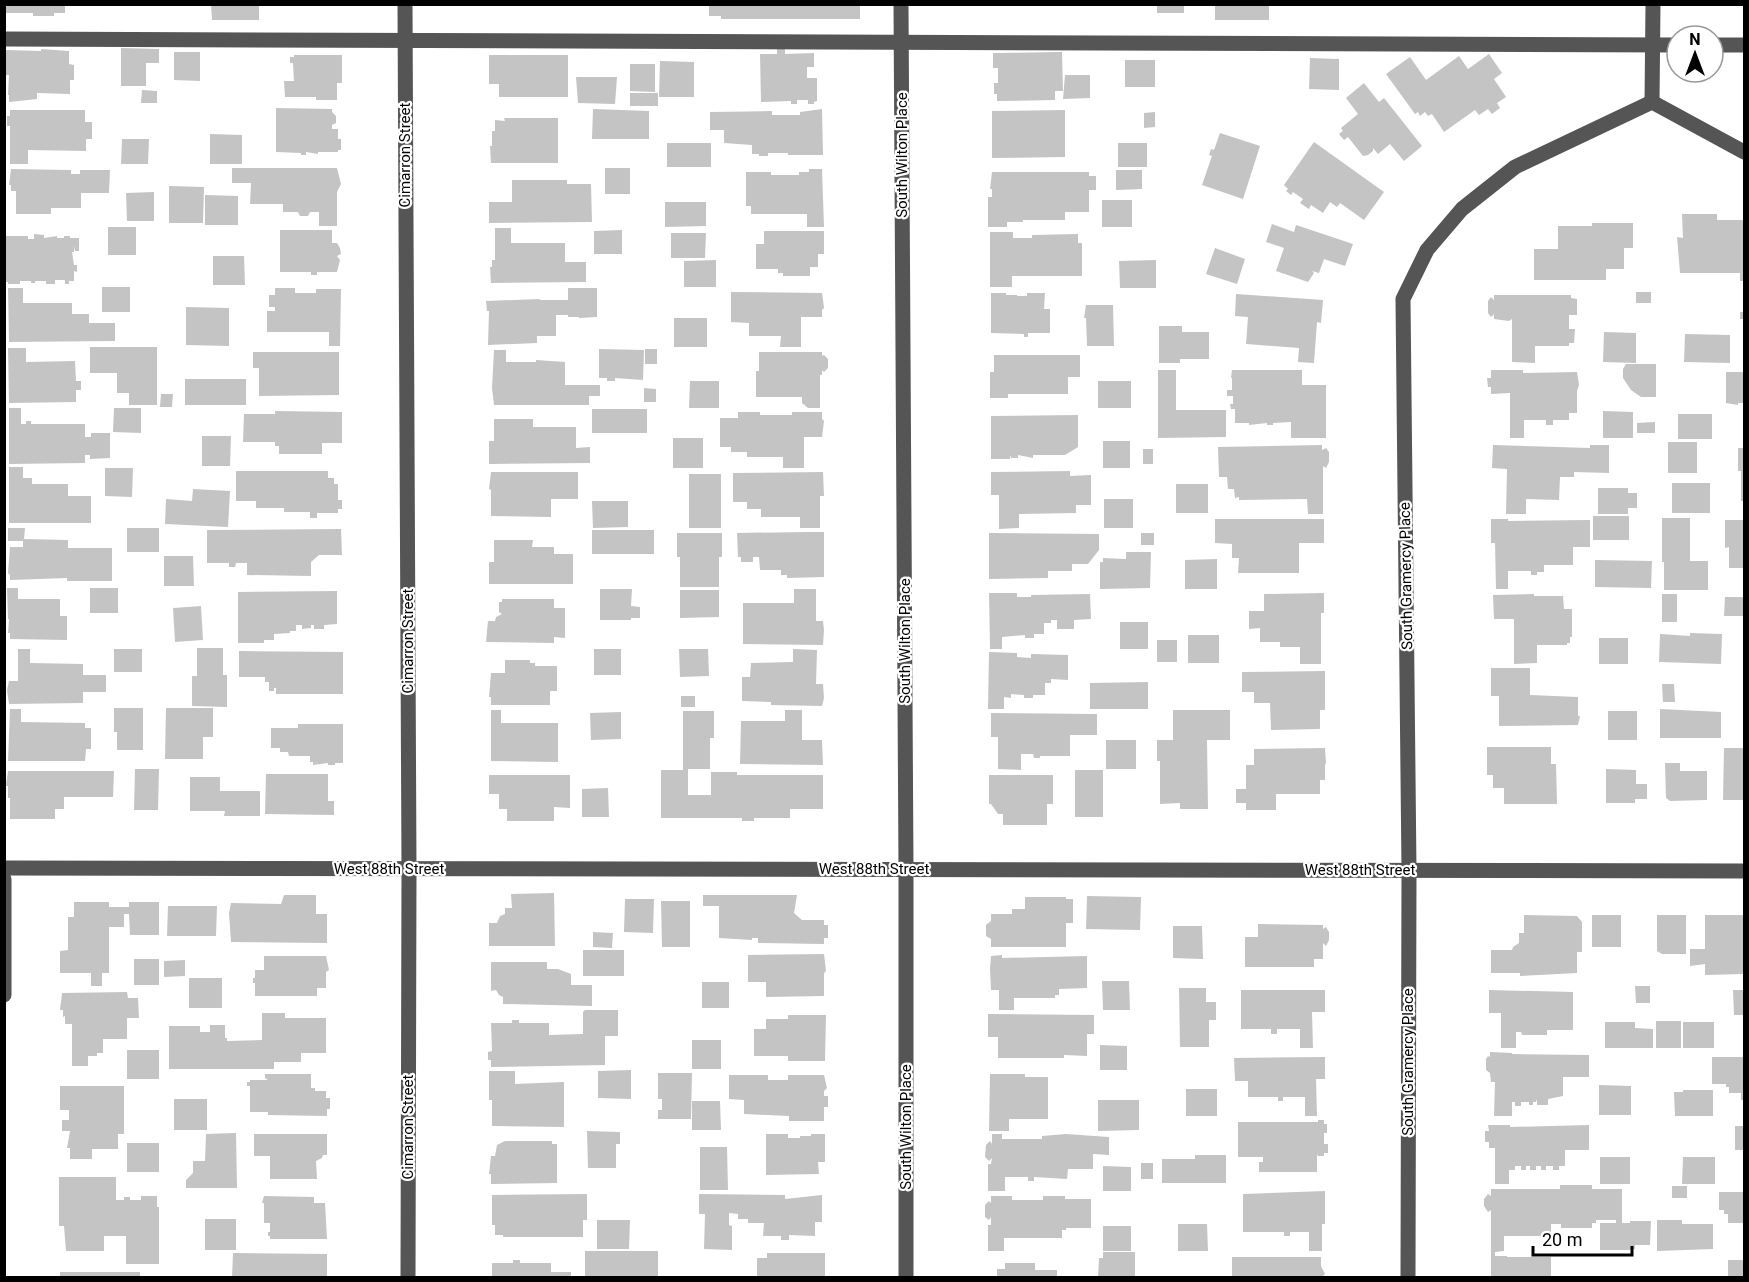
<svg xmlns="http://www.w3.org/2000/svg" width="1749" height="1282" font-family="Roboto,sans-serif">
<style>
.building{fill:#c4c4c4}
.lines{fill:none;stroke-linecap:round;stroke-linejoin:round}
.minor{stroke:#555;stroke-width:15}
.labels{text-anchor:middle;stroke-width:4.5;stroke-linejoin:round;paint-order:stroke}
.street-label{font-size:15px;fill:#000;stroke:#fff}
</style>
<rect width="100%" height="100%" fill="#fff"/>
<g class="building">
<polygon points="4,4 65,4 65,13 54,13 54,16 33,16 33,13 4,13"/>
<polygon points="211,4 259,4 259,20 212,20"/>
<polygon points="709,4 860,4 860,19 721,19 721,16 709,16"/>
<rect x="1157" y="4" width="27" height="9"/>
<rect x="1215" y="4" width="54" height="16"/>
<polygon points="121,48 159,49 159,63 146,63 146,86 121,86"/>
<polygon points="41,49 69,51 69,64 74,65 74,80 70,80 70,94 37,93 37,99 9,102 9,95 8,95 9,75 6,75 6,50 41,51"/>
<polygon points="777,49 785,49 785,54 814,53 814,67 807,67 807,78 817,78 817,101 814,102 814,104 808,104 808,100 797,100 797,104 791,104 791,101 761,102 760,54 777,54"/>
<polygon points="174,52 200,52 200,81 174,80"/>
<polygon points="1062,52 1063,91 1055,91 1055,100 997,101 997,94 994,94 994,83 998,83 998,68 993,68 993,53"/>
<polygon points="1489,54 1502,73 1494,79 1506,97 1497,103 1500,108 1492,114 1488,109 1479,115 1475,110 1444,132 1432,114 1428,116 1425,112 1420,116 1418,112 1415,114 1386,74 1410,57 1426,80 1459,56 1468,69"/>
<polygon points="294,55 342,55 342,83 337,83 337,100 316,100 316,97 285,97 284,81 294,81 293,63 290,63 290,57 294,57"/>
<polygon points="489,55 568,55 568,97 499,97 499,84 489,84"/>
<polygon points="1310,58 1339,59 1339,90 1309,89"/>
<rect x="1125" y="60" width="30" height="27"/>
<polygon points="660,61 694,62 694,97 659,97"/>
<polygon points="630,64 655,64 655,92 630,91"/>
<polygon points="1065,75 1090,75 1090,98 1063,99"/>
<polygon points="576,77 617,77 615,104 578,103"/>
<polygon points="1364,83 1379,102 1384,98 1422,146 1404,161 1390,144 1378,154 1373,148 1373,151 1368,155 1363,156 1348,137 1344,140 1339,134 1343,131 1341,128 1358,114 1346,98"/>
<polygon points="142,90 157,91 157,103 141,103"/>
<rect x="630" y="93" width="28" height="13"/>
<polygon points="276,108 332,109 332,112 336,116 336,123 332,125 332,129 338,129 338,139 341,139 341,150 338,150 338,152 318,152 318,154 306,152 306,155 301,155 301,153 276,152"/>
<polygon points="593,109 649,111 649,139 592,139"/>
<polygon points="822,109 823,155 788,155 788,153 768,153 768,156 759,156 759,154 752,154 752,145 724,143 724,130 710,130 710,112 772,111 772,115 800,115 800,112"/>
<polygon points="10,110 85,110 85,122 92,122 92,139 86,139 86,151 28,150 28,164 10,164 10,126 7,126 7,116 10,116"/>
<polygon points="1065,110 1065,157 992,158 992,111"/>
<polygon points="1155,112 1155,127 1144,128 1144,113"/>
<polygon points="504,118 558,118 558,163 491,163 490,146 492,146 492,131 495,131 495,120 505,121"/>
<polygon points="1220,133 1260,146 1243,199 1202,185 1212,156 1209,155 1211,149 1214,150"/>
<polygon points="210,134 242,135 242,164 210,164"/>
<polygon points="122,139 149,139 148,164 121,164"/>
<polygon points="1314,142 1384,192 1364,220 1340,203 1337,207 1330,202 1323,213 1311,205 1309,209 1300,203 1303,199 1293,192 1291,195 1286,191 1288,189 1284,185"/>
<rect x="667" y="143" width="44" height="24"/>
<rect x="1118" y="143" width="29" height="24"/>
<polygon points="232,168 337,168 341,184 337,192 337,226 319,226 319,212 310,212 308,216 300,216 298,212 283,212 283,204 250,204 251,183 232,183"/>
<rect x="605" y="168" width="25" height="26"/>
<polygon points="11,169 71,170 71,174 80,174 80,170 110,170 109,193 81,193 81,208 51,208 51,214 16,214 16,191 11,191 11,185 9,185"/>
<polygon points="809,169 822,169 824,227 807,227 807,214 751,214 751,206 746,206 746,172 771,172 771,175 799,175 799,172 809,172"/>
<polygon points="1116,170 1142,170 1142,189 1116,190"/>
<polygon points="992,172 1089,172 1089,176 1096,176 1096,190 1089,190 1089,212 1065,212 1065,220 1023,220 1023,222 1007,222 1007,227 988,227 988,197 992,197 992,189 990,189"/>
<polygon points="512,180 567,180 567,184 591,184 592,222 489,223 489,202 512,202"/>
<polygon points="169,186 204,187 203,223 169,223"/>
<polygon points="154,192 154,221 127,221 126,193"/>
<polygon points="205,195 238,196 238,225 205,225"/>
<rect x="1102" y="200" width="30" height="27"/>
<polygon points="665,202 706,202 706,226 665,227"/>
<polygon points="1682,214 1717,214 1717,220 1744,220 1744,281 1740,281 1740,273 1680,273 1677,237 1683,238"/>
<polygon points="1592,223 1633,223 1633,248 1624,248 1624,269 1606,269 1606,280 1534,280 1534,249 1558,249 1558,226 1592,226"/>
<polygon points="1272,224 1294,232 1296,225 1353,244 1345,266 1324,259 1319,273 1312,271 1314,273 1308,282 1276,271 1284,248 1266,242"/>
<rect x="108" y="227" width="28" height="28"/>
<polygon points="495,228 511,228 511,243 565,243 565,262 586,262 586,282 491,283 490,267 492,267 492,260 495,260"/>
<polygon points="280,230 332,230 332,243 337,243 340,248 341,254 337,256 340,260 337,272 317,272 317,275 311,275 311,272 280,272"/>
<polygon points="622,230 622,254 594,254 594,231"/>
<polygon points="764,231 824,231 824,254 818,254 818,267 810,267 810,276 783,276 783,273 778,273 778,269 756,269 756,244 764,244"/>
<polygon points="990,232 1013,232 1013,238 1032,238 1032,235 1078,234 1078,243 1082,243 1082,276 1012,276 1012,287 990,287"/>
<polygon points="671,233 706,233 705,258 671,258"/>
<polygon points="34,234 44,235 44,238 57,236 57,238 64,238 64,236 70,236 70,238 79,238 79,251 75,251 74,246 74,252 72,252 74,265 77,265 77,272 74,271 74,281 69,281 69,284 65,284 65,280 55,280 55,284 46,284 46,281 35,281 35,283 31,283 31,281 20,281 20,284 8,284 8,282 6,282 6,236 28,236 28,239 34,239"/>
<polygon points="1215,248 1245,259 1237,284 1206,274"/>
<polygon points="213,256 244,256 245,285 213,285"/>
<polygon points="716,260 716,287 684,287 684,261"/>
<polygon points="1156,260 1156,288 1120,288 1119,261"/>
<rect x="102" y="287" width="28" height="25"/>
<polygon points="8,288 23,288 23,303 72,303 72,314 89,314 89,323 115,323 115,341 9,342"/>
<polygon points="275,288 295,288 295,293 316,293 316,289 341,289 340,346 329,346 329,332 267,332 267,311 275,311 275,307 269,307 269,295 275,295"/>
<polygon points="568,288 597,288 597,317 579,318 579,317 568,317 568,315 556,315 556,336 537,336 537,343 488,345 489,311 487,311 486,301 540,299 540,300 568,300"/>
<polygon points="731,292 822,293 824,308 822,310 822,317 801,317 801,347 780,347 781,336 749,336 749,323 731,322"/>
<rect x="1636" y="292" width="15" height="11"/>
<polygon points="991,293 1006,293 1006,295 1017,295 1017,296 1027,296 1027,293 1045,293 1044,309 1050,309 1050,333 1028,333 1028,337 1024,337 1024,334 991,333"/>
<polygon points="1236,294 1323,300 1321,323 1317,322 1314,363 1298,362 1299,348 1246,344 1248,317 1235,316"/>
<polygon points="1494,295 1571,295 1571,298 1577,299 1577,315 1569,315 1569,329 1575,329 1574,343 1569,343 1569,346 1535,346 1535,363 1512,362 1512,319 1509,321 1494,319 1494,314 1491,317 1488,313 1488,301 1491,297 1494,300"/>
<polygon points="1086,305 1113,305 1114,346 1087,346 1086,318 1084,318"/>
<polygon points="186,307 229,308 229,346 186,345"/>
<rect x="1740" y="312" width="4" height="7"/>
<rect x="674" y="318" width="33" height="29"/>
<polygon points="1159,326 1182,326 1182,332 1209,332 1209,359 1180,359 1180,363 1159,363"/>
<polygon points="1604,332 1636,333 1636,363 1603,362"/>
<polygon points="1685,334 1730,335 1730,363 1684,362"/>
<polygon points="90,347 157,347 157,405 129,405 129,393 117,393 117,373 90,373"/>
<polygon points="8,348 26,348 26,362 75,361 76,381 81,381 81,390 76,390 76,402 9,403"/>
<polygon points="599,349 644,350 643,380 615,378 615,381 607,381 607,378 599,378"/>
<rect x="645" y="349" width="12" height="15"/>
<polygon points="494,350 506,350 506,362 536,362 536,360 565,362 565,385 600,385 600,396 589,396 589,405 494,405 492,388"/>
<polygon points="253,352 339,352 339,395 259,396 259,368 253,368"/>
<polygon points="759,352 822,352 822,356 824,355 828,359 828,368 824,372 822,370 822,375 820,375 820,408 808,408 802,403 802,397 756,397 756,371 759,371"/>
<polygon points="994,355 1080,355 1080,377 1068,377 1068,394 1008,394 1008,398 990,398 990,372 994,372"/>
<polygon points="1626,364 1656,364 1656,397 1641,397 1631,390 1623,378 1623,369"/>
<polygon points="1158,370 1176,370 1176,410 1226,410 1226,437 1158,438"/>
<polygon points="1232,370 1302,370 1302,385 1326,385 1326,438 1291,438 1291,422 1273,423 1273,425 1267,425 1267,423 1249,425 1249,423 1235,423 1235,409 1231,409 1230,404 1233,404 1233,396 1227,396 1227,390 1232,390 1232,378 1231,378"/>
<polygon points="1491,370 1523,370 1523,373 1577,372 1579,385 1577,391 1577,413 1569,413 1569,420 1553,420 1553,425 1546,425 1546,420 1524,420 1524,438 1510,438 1510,393 1491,394 1491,387 1488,387 1487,378 1491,378"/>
<polygon points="1726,372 1744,372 1744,403 1738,403 1738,405 1726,403"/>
<rect x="185" y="379" width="61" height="26"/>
<polygon points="690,381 719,381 719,408 689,408"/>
<rect x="1098" y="381" width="33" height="27"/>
<polygon points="644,388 656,389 656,402 644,402"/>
<polygon points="161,394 173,394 172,407 160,407"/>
<polygon points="9,408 21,408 21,424 26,424 26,421 31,421 31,424 85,424 85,437 91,437 91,433 110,433 110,458 90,459 90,455 85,455 85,463 9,464"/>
<polygon points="114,408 141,408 141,433 113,432"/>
<rect x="592" y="409" width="55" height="24"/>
<polygon points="275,411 342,412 342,443 322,443 322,454 279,454 279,446 275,446 275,442 243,442 244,414 275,414"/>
<polygon points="1603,411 1633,412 1633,438 1603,438"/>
<polygon points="738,412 760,412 760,415 792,415 792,412 822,412 822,419 824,421 822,437 804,437 804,468 783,468 783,457 747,457 747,452 731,452 731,447 720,447 720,418 738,418"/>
<rect x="1678" y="414" width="34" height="25"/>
<polygon points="1078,415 1078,447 1065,455 1033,455 1033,458 1018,455 1018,458 1011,458 1010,455 1010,459 991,459 991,416"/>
<polygon points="494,419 533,419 533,427 576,427 576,448 590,447 590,463 489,464 489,441 494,441"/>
<polygon points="1655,422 1655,433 1637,433 1637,423"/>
<polygon points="202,436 231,436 230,466 202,466"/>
<rect x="673" y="438" width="30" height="30"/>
<rect x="1103" y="441" width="27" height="27"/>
<rect x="1668" y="442" width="29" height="31"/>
<polygon points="1322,445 1322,450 1326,448 1329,452 1329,462 1326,468 1323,466 1323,514 1308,514 1307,499 1239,500 1239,497 1235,498 1234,489 1228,489 1227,477 1219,477 1218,447"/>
<polygon points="1493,445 1590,448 1590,445 1609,445 1609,473 1574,472 1574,477 1560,477 1559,500 1526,499 1526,514 1506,514 1507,469 1492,468"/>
<polygon points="1738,448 1744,448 1744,501 1741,501 1741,471 1738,471"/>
<rect x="1143" y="449" width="10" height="15"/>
<polygon points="9,467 23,467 23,478 32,478 32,484 68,484 68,496 91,496 91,523 9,523"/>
<polygon points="105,468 133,468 132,497 105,496"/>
<polygon points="236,471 328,471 328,478 334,478 334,484 338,484 338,500 342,500 342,509 338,509 338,513 317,513 317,518 310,518 310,512 284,512 284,508 256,508 256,501 236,501"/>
<polygon points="1070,471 1070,476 1091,475 1091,505 1076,505 1076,513 1019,514 1019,528 999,529 999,495 991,495 991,472"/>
<polygon points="491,472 578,472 578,499 551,499 551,517 491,516 491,490 489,489"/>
<polygon points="823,472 824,496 820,496 820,528 800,528 800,517 761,517 761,509 747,509 747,502 733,502 733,473"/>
<rect x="689" y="474" width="32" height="54"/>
<rect x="1672" y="483" width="38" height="30"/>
<rect x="1176" y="484" width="32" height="29"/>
<polygon points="1598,488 1628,488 1628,493 1637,493 1637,508 1628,508 1628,514 1598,514"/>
<polygon points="193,489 230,491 228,527 165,524 166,499 192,501"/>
<rect x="1104" y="499" width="29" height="29"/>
<polygon points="592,501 628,501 628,527 593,528"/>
<rect x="1593" y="516" width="36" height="24"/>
<polygon points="1662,518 1690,518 1690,561 1708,561 1708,590 1664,590 1664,562 1662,562"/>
<polygon points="1215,519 1324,519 1324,543 1299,543 1299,573 1238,573 1239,558 1232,558 1232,544 1215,543"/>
<polygon points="1491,519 1508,519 1508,521 1590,520 1590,547 1573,547 1573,565 1544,565 1544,572 1537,572 1537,575 1531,575 1531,571 1508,571 1508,589 1496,589 1495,543 1491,543"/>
<polygon points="1725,520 1744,520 1744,568 1729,568 1729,547 1725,548"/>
<polygon points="8,528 25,528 24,539 68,540 68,548 112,548 112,581 67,581 67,578 10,580 10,575 8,573 10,547 23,547 23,541 8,541"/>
<rect x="127" y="528" width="32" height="24"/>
<polygon points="341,529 342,555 319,555 311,562 311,576 247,575 247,563 236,563 235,567 229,567 229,563 207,563 207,530"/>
<rect x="592" y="530" width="62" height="24"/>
<polygon points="807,532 824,532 824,577 787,578 787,575 781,575 781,570 760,570 759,557 753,557 753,562 741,562 741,557 738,557 737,533"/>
<polygon points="677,533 722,533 722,557 719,557 719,587 680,587 680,557 677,557"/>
<polygon points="989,533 1099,534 1099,550 1088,564 1072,564 1072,571 1048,571 1048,578 989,579"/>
<rect x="1141" y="533" width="13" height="12"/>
<polygon points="494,540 533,540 532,547 554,547 554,554 573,554 573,584 489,584 489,562 494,562"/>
<polygon points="1126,552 1151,552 1150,588 1100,589 1100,562 1103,562 1103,558 1126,559"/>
<polygon points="164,556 193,556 194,586 164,586"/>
<polygon points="1217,559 1217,589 1185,589 1185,560"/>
<polygon points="1595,560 1652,561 1651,588 1595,587"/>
<polygon points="7,588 18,588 18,599 60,599 60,616 67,616 67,640 10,639 10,633 8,633 9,619 8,619"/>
<rect x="90" y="588" width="28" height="25"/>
<polygon points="600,589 632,589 631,606 640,607 640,618 631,618 631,620 600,620"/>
<polygon points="794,589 816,589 816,621 823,621 824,630 823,645 743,644 743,603 794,603"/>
<polygon points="680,590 719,590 719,617 680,618"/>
<polygon points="337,591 337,624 324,625 324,629 314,629 314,625 311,625 311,628 302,629 302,625 296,625 296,631 290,631 290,633 274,634 274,640 264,640 264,643 238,643 238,592"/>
<polygon points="989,593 1017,593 1017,597 1031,597 1031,595 1090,594 1091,619 1074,620 1074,629 1057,629 1057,620 1051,620 1051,623 1044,623 1044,634 1034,634 1034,638 1025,638 1025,635 1002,637 1002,649 990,649"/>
<polygon points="1324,593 1324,613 1321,613 1321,664 1300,664 1300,647 1280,647 1280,642 1260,642 1260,628 1249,629 1249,611 1264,611 1264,594"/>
<polygon points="1534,594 1534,596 1563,596 1564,609 1572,609 1572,637 1570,637 1570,643 1567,643 1567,645 1537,645 1537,663 1514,664 1514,619 1494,619 1493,595"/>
<rect x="1662" y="594" width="15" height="28"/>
<polygon points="1725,597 1744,597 1744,616 1724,616"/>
<polygon points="502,599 554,599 554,608 565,608 565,638 554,637 554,643 486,642 488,621 495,621 496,617 502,614 499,612 499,602 502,602"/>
<polygon points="201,606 203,640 175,642 173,608"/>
<rect x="1120" y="622" width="28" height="27"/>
<polygon points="1690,633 1722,634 1721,664 1659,662 1660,634 1690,636"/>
<rect x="1188" y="635" width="31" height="28"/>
<rect x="1599" y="638" width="29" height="26"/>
<rect x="1157" y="640" width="20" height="22"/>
<polygon points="197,648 223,648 223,675 227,675 227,707 192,706 192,676 197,676"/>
<polygon points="18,649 30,649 30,663 83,664 83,675 106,675 106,692 83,692 83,703 9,704 7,690 9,681 18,681"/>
<rect x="114" y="649" width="28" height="23"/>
<rect x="594" y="649" width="27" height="26"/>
<polygon points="679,649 708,649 709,676 680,677"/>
<polygon points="793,649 817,650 816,684 823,684 824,698 822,706 771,705 771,702 742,701 742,677 750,677 751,663 793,662"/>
<polygon points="239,651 343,652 343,694 276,694 276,688 274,688 274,691 269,691 269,682 265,682 265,677 239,677"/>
<polygon points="989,652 1017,653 1017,657 1031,658 1031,654 1068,655 1068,680 1051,679 1051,683 1045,683 1045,695 1033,695 1033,698 1024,698 1024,695 1011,694 1011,698 1004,697 1004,709 988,709"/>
<polygon points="505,660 530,660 530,663 535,663 535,666 557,666 557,691 550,691 550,705 491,705 491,697 489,697 491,673 505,673"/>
<polygon points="1491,668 1530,668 1530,695 1578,697 1578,716 1580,716 1578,725 1499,726 1499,696 1491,696"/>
<polygon points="1325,671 1325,710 1320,710 1320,729 1271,730 1270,703 1254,703 1254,692 1242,692 1242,672"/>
<polygon points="1148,682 1148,709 1090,709 1090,683"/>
<polygon points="1662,684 1674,684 1675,702 1663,702"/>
<rect x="681" y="696" width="14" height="11"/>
<polygon points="114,708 143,708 143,750 117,750 117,732 114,732"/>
<polygon points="166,708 213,708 213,737 203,737 203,759 165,759"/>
<polygon points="10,709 21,709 21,722 85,723 85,728 91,728 91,749 86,749 85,761 8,761"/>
<polygon points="1660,709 1721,712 1721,738 1660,738"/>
<polygon points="491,710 501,710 501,723 558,723 558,762 491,761"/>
<polygon points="785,710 802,710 802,740 822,740 823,765 740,764 741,721 785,721"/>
<polygon points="1173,710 1230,710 1230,740 1207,740 1208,809 1180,809 1180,803 1160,804 1160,761 1157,761 1157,740 1173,740"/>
<polygon points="683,711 714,711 714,738 710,738 710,769 688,769 688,795 711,795 711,772 737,772 737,775 823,775 823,809 790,809 790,818 754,818 754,821 742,821 742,818 661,818 661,770 683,770"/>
<rect x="1608" y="711" width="29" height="29"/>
<polygon points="621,712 621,739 591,740 590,713"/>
<polygon points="991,713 1097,714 1097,735 1070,735 1070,756 1040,756 1040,758 1034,758 1033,754 1021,754 1021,770 998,769 998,737 991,737"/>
<polygon points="298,724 343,724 343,763 335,763 335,765 328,765 328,763 313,765 313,762 310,762 310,756 289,756 288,752 280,752 280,748 271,748 271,728 298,728"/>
<rect x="1106" y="740" width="30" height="29"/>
<polygon points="1487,747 1551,747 1551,764 1556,764 1557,804 1504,804 1504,788 1493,788 1493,775 1487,775"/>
<polygon points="1325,748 1326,763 1325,765 1325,780 1320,780 1320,794 1276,794 1276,810 1246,810 1246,803 1236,803 1236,789 1246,789 1246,765 1254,765 1254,749"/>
<polygon points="1724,748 1744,748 1744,800 1723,800"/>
<polygon points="1665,763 1680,763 1680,771 1707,771 1707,800 1670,801 1666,798"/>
<polygon points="135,769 159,769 158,810 134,810"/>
<polygon points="1606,769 1636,770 1636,784 1647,784 1647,799 1635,799 1635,803 1606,803"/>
<rect x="1075" y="770" width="28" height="47"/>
<polygon points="8,771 114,771 113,797 64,797 64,809 55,809 55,819 10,819 10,798 8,798 8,786 6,786"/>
<polygon points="266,774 328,774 328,801 334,801 334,815 265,814"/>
<polygon points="489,775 570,775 570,808 554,807 554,821 507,821 507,809 499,809 499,794 489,794"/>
<polygon points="989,775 1053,775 1053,804 1047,804 1047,825 1003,825 1003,814 998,814 991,804 989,804"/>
<polygon points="190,777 220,777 220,791 260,791 260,816 224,816 225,811 190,811"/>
<polygon points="608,788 609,817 582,817 582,789"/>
<polygon points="554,893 555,946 489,946 489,923 497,923 500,916 505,914 505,908 512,908 511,894"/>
<polygon points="284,895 316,895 316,914 327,914 327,943 231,942 229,913 231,903 281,904"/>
<polygon points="703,895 797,895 794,913 802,920 824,920 824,925 828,925 828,938 824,938 824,944 758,943 758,938 752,938 752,940 719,938 719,906 703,906"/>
<polygon points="1087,896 1141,897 1140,930 1086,929"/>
<polygon points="1025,897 1066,897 1066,899 1073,899 1073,923 1066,923 1066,947 991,947 991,939 986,936 986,925 991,921 991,914 1012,914 1012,909 1025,909"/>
<polygon points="625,899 654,899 653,933 624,932"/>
<polygon points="661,901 690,901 690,947 662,947"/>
<polygon points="74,902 109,902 109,907 129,907 129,902 159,902 159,935 130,935 129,914 124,914 124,927 109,927 109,973 102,973 102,986 91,986 91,973 60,973 60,951 68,950 68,917 74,917"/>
<polygon points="168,906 217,906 216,936 167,936"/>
<polygon points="1524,915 1577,916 1582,922 1582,952 1577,952 1577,973 1520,976 1520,973 1491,973 1491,950 1512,950 1513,947 1519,943 1519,933 1524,933"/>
<rect x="1592" y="915" width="29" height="32"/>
<polygon points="1657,915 1686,915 1686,954 1662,954 1657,951"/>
<polygon points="1705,915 1744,915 1744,974 1705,975 1705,964 1690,966 1690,949 1705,949"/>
<polygon points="1258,924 1323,925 1323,929 1326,927 1329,932 1329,940 1326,946 1323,943 1323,959 1314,959 1314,967 1245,967 1245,937 1258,937"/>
<polygon points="1173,926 1202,926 1203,959 1173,958"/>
<polygon points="593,932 613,933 612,948 593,947"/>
<rect x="583" y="950" width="41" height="26"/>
<polygon points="824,954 826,971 824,973 824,996 766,997 766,982 748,982 748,955"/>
<polygon points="1002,955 1002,958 1087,956 1087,988 1059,989 1059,995 1055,995 1055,998 1014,998 1014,1010 999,1010 999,990 991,990 990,969 991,956"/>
<polygon points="264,956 326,956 329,970 326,972 326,988 317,988 317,996 255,996 255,983 253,983 253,978 255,978 255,970 264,970"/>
<rect x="134" y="959" width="25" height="26"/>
<polygon points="185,960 185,976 164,977 164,961"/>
<polygon points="491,962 547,962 547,969 558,969 571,974 571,985 592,985 592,1006 503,1004 503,997 499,995 496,990 491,991"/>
<rect x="189" y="978" width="33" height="30"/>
<polygon points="1102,981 1129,981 1130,1010 1103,1010"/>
<rect x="702" y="982" width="27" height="26"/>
<polygon points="1635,986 1650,986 1650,1003 1636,1003"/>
<polygon points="1179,988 1206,988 1206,1002 1216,1002 1216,1020 1209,1020 1209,1047 1180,1047"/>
<polygon points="1241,990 1325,990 1325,1012 1312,1012 1313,1048 1300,1048 1300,1029 1277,1029 1277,1034 1271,1034 1271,1029 1241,1029"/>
<polygon points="1489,990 1573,992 1573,1030 1547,1030 1547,1035 1522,1035 1521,1032 1516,1032 1516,1048 1501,1048 1501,1013 1489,1013"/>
<polygon points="1733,990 1744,990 1744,1015 1734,1015"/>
<polygon points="127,992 128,998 138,998 139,1018 127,1018 127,1039 103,1039 103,1053 97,1053 97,1056 88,1056 88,1066 72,1066 72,1024 65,1024 65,1016 63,1017 63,1010 60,1010 62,993"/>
<polygon points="585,1010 618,1010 618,1036 605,1036 605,1065 491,1067 491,1060 488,1060 488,1052 492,1051 491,1023 512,1023 512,1020 519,1020 519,1023 549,1023 549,1035 583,1034 583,1012"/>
<polygon points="262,1013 285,1013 285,1018 326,1018 326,1053 301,1053 301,1062 274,1062 274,1069 169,1069 169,1026 200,1026 200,1032 210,1032 210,1025 225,1025 225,1038 227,1038 227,1041 262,1040"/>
<polygon points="988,1014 1094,1015 1094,1034 1087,1034 1087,1056 1064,1055 1064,1058 998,1058 998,1037 988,1037"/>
<polygon points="788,1015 826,1015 825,1061 788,1061 788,1056 754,1056 754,1029 766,1029 766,1019 788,1019"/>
<rect x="1656" y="1021" width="25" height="27"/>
<polygon points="1605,1022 1635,1022 1635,1028 1653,1029 1653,1048 1605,1048"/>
<rect x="1683" y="1022" width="31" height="26"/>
<rect x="692" y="1040" width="29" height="29"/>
<polygon points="1100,1045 1127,1046 1127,1070 1100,1070"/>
<rect x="127" y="1050" width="32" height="29"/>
<polygon points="1490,1052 1512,1053 1512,1054 1589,1055 1589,1077 1563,1077 1563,1096 1548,1099 1548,1105 1537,1105 1537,1099 1536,1102 1533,1102 1533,1105 1529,1105 1529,1102 1521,1102 1521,1106 1515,1106 1515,1102 1512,1102 1512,1116 1494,1116 1495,1082 1491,1082 1490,1073 1486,1070 1486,1059 1488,1056 1490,1057"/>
<polygon points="1325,1057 1325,1079 1316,1079 1317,1116 1305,1116 1305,1097 1283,1097 1283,1101 1278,1101 1278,1097 1248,1097 1248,1081 1235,1081 1234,1058"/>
<polygon points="1712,1057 1744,1057 1744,1100 1741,1100 1741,1093 1729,1093 1729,1087 1726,1087 1726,1084 1712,1084"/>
<polygon points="631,1070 631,1099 598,1098 598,1071"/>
<polygon points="489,1071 515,1071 515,1084 564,1082 564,1127 492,1126 492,1100 489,1100"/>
<polygon points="658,1073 692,1073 691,1119 658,1119 658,1110 662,1110 662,1099 658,1099"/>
<polygon points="265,1074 311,1074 311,1088 315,1088 315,1091 326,1091 326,1098 330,1098 330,1109 327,1109 327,1116 268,1115 268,1112 250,1112 250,1086 247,1086 247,1082 250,1082 250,1080 268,1080 265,1078"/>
<polygon points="990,1074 1025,1074 1025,1077 1048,1077 1048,1119 1009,1119 1009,1131 989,1131"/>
<polygon points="729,1075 768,1075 768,1080 788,1080 788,1075 824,1075 827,1088 824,1091 824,1096 828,1096 828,1107 824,1107 824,1121 789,1121 789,1116 744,1114 744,1100 729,1099"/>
<polygon points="1599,1085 1631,1086 1631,1115 1599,1115"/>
<polygon points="60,1086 124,1086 124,1134 118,1134 118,1149 92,1149 92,1159 70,1159 70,1148 67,1148 70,1131 62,1131 62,1120 69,1120 69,1110 60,1110"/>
<rect x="1186" y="1089" width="31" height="27"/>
<polygon points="1683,1090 1713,1090 1713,1116 1675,1116 1674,1092 1683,1092"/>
<rect x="174" y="1099" width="33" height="31"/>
<polygon points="1098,1100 1139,1100 1139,1130 1098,1131"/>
<polygon points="692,1101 720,1101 721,1130 692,1130"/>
<polygon points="1318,1120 1324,1120 1324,1124 1327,1124 1327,1133 1324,1133 1324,1144 1328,1144 1328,1153 1324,1153 1324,1156 1318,1156 1317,1154 1317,1172 1259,1172 1259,1162 1263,1162 1263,1157 1238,1157 1238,1122 1318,1122"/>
<polygon points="1488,1125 1510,1125 1510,1127 1589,1125 1589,1150 1565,1150 1565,1166 1559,1166 1559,1170 1553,1170 1553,1166 1546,1166 1546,1170 1541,1170 1541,1166 1536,1166 1536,1170 1530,1170 1530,1166 1526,1166 1526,1170 1521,1170 1521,1166 1515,1166 1515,1170 1509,1170 1509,1184 1495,1184 1495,1148 1489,1148 1489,1142 1485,1142 1485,1131 1489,1131"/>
<rect x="1735" y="1126" width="9" height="24"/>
<polygon points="587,1131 620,1132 620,1144 616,1144 616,1168 588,1168"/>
<polygon points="236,1133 237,1188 186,1188 186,1180 193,1173 193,1161 205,1161 206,1134"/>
<polygon points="254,1134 327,1134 327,1155 323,1155 322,1158 316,1161 317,1179 270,1179 270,1156 254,1156"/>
<polygon points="766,1134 788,1134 788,1138 800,1138 800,1136 811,1136 811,1134 825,1134 825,1162 818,1162 819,1174 766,1175"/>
<polygon points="992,1134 1002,1134 1002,1139 1042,1139 1042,1136 1066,1134 1109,1137 1109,1155 1093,1154 1093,1169 1068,1169 1067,1179 1034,1177 1034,1181 1028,1181 1028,1177 1005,1177 1005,1191 988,1191 988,1164 991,1164 992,1158 989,1161 985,1157 986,1145 990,1141 992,1144"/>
<polygon points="505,1141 552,1141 552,1144 557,1144 557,1183 491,1184 491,1174 489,1174 491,1156 495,1156 497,1145"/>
<rect x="127" y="1143" width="32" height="29"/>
<polygon points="700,1147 727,1147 728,1190 700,1190"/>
<polygon points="1195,1155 1226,1155 1226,1183 1162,1183 1162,1159 1195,1159"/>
<rect x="1600" y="1157" width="30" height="27"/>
<polygon points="1683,1157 1715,1157 1715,1184 1682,1184"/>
<rect x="1141" y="1163" width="12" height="16"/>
<polygon points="1103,1166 1131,1167 1131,1191 1103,1191"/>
<polygon points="59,1177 116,1177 116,1200 124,1200 124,1197 130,1197 130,1200 141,1200 141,1196 157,1196 157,1207 159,1207 159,1264 126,1264 126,1236 104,1236 104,1251 66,1251 64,1226 59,1226"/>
<polygon points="1560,1185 1592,1185 1592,1189 1622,1189 1622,1223 1630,1223 1630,1221 1651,1221 1650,1245 1635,1245 1635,1249 1630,1250 1600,1250 1600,1223 1616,1223 1616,1220 1596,1220 1596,1223 1592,1223 1592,1228 1561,1228 1561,1224 1551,1224 1551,1236 1504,1236 1504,1251 1495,1252 1495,1256 1507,1256 1507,1257 1551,1257 1551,1277 1491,1278 1491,1210 1488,1212 1484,1206 1484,1199 1488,1194 1491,1196 1491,1189 1560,1189"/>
<rect x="1672" y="1186" width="15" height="12"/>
<polygon points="1325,1191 1325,1224 1322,1224 1322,1251 1309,1251 1309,1232 1290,1232 1290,1236 1284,1236 1284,1232 1243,1232 1243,1194"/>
<polygon points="1719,1192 1744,1192 1744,1223 1728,1223 1728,1214 1724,1214 1724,1210 1719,1210"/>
<polygon points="587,1194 587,1220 583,1220 583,1237 503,1237 503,1235 495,1235 495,1225 492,1225 492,1195"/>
<polygon points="699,1194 785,1195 785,1199 822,1195 822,1222 815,1222 815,1236 789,1235 789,1240 781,1240 781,1236 763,1236 764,1223 748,1223 748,1219 738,1219 738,1214 729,1213 729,1225 732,1226 732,1250 704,1249 705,1214 699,1214"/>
<polygon points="264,1196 314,1197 314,1203 325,1203 327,1239 270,1239 270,1236 268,1236 268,1232 270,1232 270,1223 264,1223 264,1203 262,1203"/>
<polygon points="991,1196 1012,1196 1012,1200 1043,1200 1043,1196 1065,1196 1065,1199 1091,1199 1091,1228 1066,1228 1066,1230 1062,1230 1062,1238 1004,1238 1004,1251 988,1251 988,1225 991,1225 991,1217 989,1220 985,1217 985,1205 989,1201 991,1203"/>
<rect x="205" y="1219" width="31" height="31"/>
<polygon points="597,1220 630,1220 629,1249 597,1249"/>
<polygon points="1657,1220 1682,1220 1682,1224 1713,1224 1713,1249 1657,1251"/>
<polygon points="1178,1224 1207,1224 1208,1251 1178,1251"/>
<rect x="1103" y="1226" width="28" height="25"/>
<polygon points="585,1251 658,1251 658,1278 585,1277"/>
<polygon points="1103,1252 1135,1252 1135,1278 1098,1278 1099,1258 1103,1258"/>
<polygon points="233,1253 327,1254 327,1278 232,1278"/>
<polygon points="767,1253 825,1253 825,1278 757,1278 757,1258 767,1258"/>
<polygon points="1232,1257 1321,1257 1321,1266 1325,1274 1321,1278 1232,1278"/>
<polygon points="513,1260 520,1260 520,1263 551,1263 551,1272 571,1272 571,1278 492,1278 492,1263 513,1263"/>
<rect x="1728" y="1260" width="16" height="18"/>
<polygon points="1005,1263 1035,1263 1035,1270 1057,1270 1057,1278 997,1278 997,1269 1005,1269"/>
<rect x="60" y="1272" width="80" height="6"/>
</g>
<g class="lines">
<g class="minor">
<polyline points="405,4 409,869 408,1278"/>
<polyline points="901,4 906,869 906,1278"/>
<polyline points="4,39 1677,45"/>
<polyline points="1713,45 1744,45"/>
<polyline points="1652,102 1744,152"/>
<polyline points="1652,102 1653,4"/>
<polyline points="4,868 1744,871"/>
<polyline points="4,879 4,995"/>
<polyline points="1408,1278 1409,870 1403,299 1427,250 1462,209 1515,167 1652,102"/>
</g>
</g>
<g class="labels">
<g class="street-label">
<text transform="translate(405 155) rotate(-90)" y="5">Cimarron Street</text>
<text transform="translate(902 155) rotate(-90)" y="5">South Wilton Place</text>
<text transform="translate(1406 576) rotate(-91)" y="5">South Gramercy Place</text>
<text transform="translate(408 641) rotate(-90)" y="5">Cimarron Street</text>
<text transform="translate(905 641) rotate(-90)" y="5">South Wilton Place</text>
<text x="389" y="874">West 88th Street</text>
<text x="874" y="874">West 88th Street</text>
<text x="1360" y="875">West 88th Street</text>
<text transform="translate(1408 1062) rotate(-90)" y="5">South Gramercy Place</text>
<text transform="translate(408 1127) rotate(-90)" y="5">Cimarron Street</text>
<text transform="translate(906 1127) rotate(-90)" y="5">South Wilton Place</text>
</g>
</g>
<rect width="1749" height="1282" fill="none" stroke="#000000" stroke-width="12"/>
<g transform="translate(1695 54)"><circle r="28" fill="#ffffff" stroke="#999999" stroke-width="1.5"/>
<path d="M0-4.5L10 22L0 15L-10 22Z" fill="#000000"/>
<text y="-9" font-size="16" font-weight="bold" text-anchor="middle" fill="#000000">N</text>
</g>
<path d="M1533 1246v9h99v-9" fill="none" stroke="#000000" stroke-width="3"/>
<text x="1542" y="1246" font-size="18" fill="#000000" stroke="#ffffff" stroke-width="4.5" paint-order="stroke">20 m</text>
</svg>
